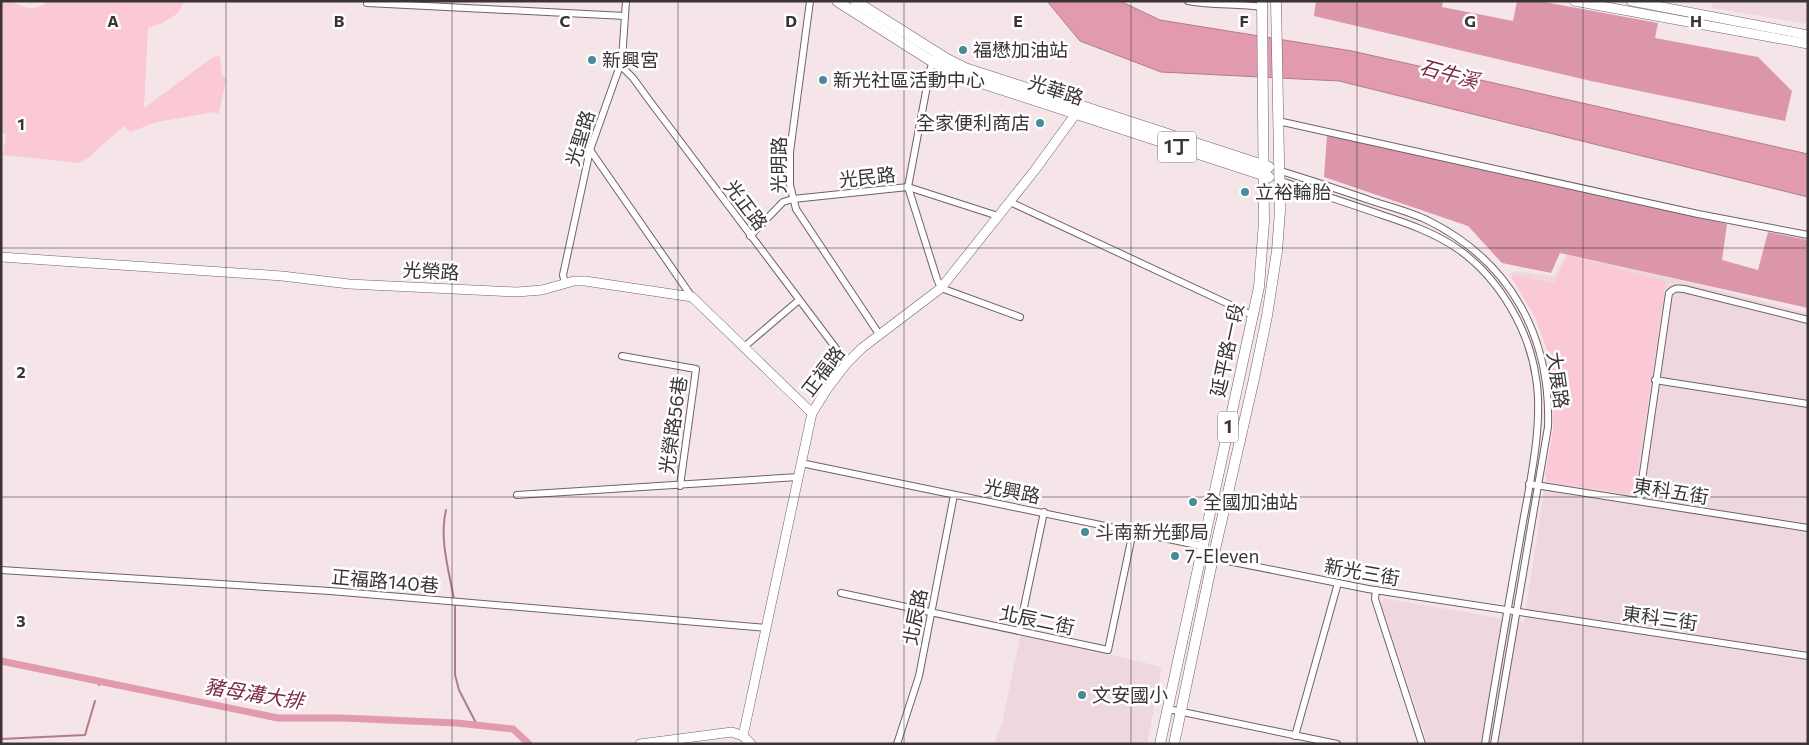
<svg xmlns="http://www.w3.org/2000/svg" width="1809" height="745" font-family="Commissioner,'Noto Sans TC',sans-serif">
<style>
.built{fill:#eed7dd}
.green{fill:#fbc9d6}
.forest{fill:#dc96a9}
.water{fill:#e29bae;stroke:#b07c8a}
.lines{fill:none;stroke-linecap:round;stroke-linejoin:round}
.stream{stroke:#b07c8a;stroke-width:2}
.canal{stroke:#e29bae;stroke-width:7}
.street-casing{stroke:#6f6265;stroke-width:8}
.secondary-casing{stroke:#6f6265;stroke-width:10}
.primary-casing{stroke:#6f6265;stroke-width:11}
.street{stroke:#fff;stroke-width:6}
.secondary{stroke:#fff;stroke-width:9}
.primary{stroke:#fff;stroke-width:10}
.grid{fill:none;stroke:#3a3436;stroke-width:1;stroke-opacity:0.55}
.poi-dot{fill:#468b98;stroke:#fff;stroke-width:2}
.labels{text-anchor:middle;stroke-width:5;stroke-linejoin:round;paint-order:stroke}
.shield{fill:#fff;stroke:#757172;stroke-width:1}
.shield-label{font-size:18px;font-weight:bold;fill:#3a3436}
.poi-label{font-size:19px;fill:#3a3436;stroke:#fff;text-anchor:start}
.street-label{font-size:19px;fill:#3a3436;stroke:#fff}
.water-label{font-size:20px;font-style:italic;fill:#7c2a47;stroke:#fff}
.grid-label{font-size:16px;text-anchor:middle;font-weight:bold;fill:#3a3436;stroke:#fff;stroke-width:5;stroke-linejoin:round;paint-order:stroke}
</style>
<rect width="100%" height="100%" fill="#f5e5e9"/>
<g class="built">
<polygon points="1713,1 1808,1 1808,24 1712,8"/>
<polygon points="1568,252 1808,313 1808,744 1428,744 1381,603 1383,599 1387,599 1524,622 1553,431 1553,392 1547,350 1535,317 1510,274 1515,271 1554,276"/>
<polygon points="1021,633 1162,667 1147,744 994,744 1002,723"/>
</g>
<g class="green">
<path d="M1,1C22,1 27,17 49,1H184L178,13L163,23L148,28L144,108L213,57L220,56L222,75L226,79L219,114L214,112L157,122L130,132L124,126L88,158L79,163L3,155L6,134L1,133Z"/>
<polygon points="1567,255 1666,281 1635,488 1633,491 1629,494 1551,482 1548,481 1545,475 1553,431 1553,392 1547,350 1535,317 1511,277 1515,275 1554,284"/>
</g>
<g class="forest">
<polygon points="1316,1 1443,1 1442,7 1513,21 1517,1 1539,1 1658,23 1655,38 1758,57 1792,91 1785,121 1591,81 1314,16"/>
<polygon points="1327,135 1727,224 1722,260 1758,270 1768,232 1808,240 1808,308 1560,253 1551,273 1502,263 1468,226 1324,177"/>
</g>
<polygon class="water" points="1047,1 1120,1 1160,20 1352,51 1808,154 1808,197 1339,81 1161,72 1080,41"/>
<g class="lines">
<g class="stream">
<path d="M446,510C439,539 449,571 454,599"/>
<polyline points="455,604 455,675 459,690 477,725"/>
<polyline points="99,685 101,681"/>
<polyline points="1,739 85,735 95,701"/>
</g>
<polyline class="canal" points="1,661 278,718 342,718 457,723 513,729 529,744"/>
<defs>
<g id="street">
<polyline points="810,1 790,152 790,185 796,209 879,334"/>
<path d="M1188,1C1214,6 1238,3 1262,7"/>
<polyline points="367,3 625,16"/>
<polyline points="934,59 930,70 908,187 937,279 941,288 1020,317"/>
<polyline points="620,65 633,78 649,100 847,363"/>
<polyline points="1278,121 1698,214 1808,235"/>
<polyline points="590,150 692,297"/>
<path d="M1278,170C1309,180 1341,190 1372,201C1391,207 1411,212 1429,221C1511,262 1551,337 1548,427L1494,744"/>
<path d="M1278,180C1313,192 1348,203 1382,215C1409,224 1435,233 1458,249C1499,278 1529,329 1536,378C1544,426 1528,491 1520,539C1508,607 1496,675 1485,744"/>
<polyline points="1010,202 1252,315"/>
<polyline points="750,236 783,202 793,199 908,187 998,216"/>
<polyline points="565,284 563,275 590,150 622,60 626,1"/>
<polyline points="744,347 799,300"/>
<polyline points="622,356 696,369 680,486"/>
<polyline points="1655,380 1808,404"/>
<polyline points="801,463 1202,546 1214,556 1228,561 1368,589 1808,656"/>
<polyline points="1529,484 1808,528"/>
<polyline points="517,495 798,477"/>
<path d="M1639,501L1669,293C1674,288 1677,288 1684,289L1808,320"/>
<polyline points="1,570 330,591 767,628"/>
<polyline points="1376,590 1375,599 1422,744"/>
<polyline points="841,593 1108,650 1133,531"/>
<polyline points="1019,631 1044,512"/>
<polyline points="1168,709 1337,744"/>
<polyline points="1295,736 1338,583"/>
<polyline points="897,744 919,676 954,495"/>
</g>
<g id="secondary">
<polyline points="1574,1 1808,44"/>
<polyline points="1631,1 1808,35"/>
<polyline points="1,257 282,276 349,284 517,292 542,290 574,281 585,281 692,297 812,413"/>
<polyline points="743,736 812,413 827,389 847,363 862,348 941,288 1035,170 1080,108"/>
<polyline points="640,744 732,732 743,736 751,744"/>
</g>
<g id="primary">
<polyline points="837,1 933,62 960,76 1269,177"/>
<polyline points="855,1 947,59 965,68 1269,167"/>
<polyline points="1160,744 1259,287 1264,222 1262,1"/>
<polyline points="1174,744 1211,567 1254,379 1267,316 1277,251 1280,211 1276,1"/>
</g>
</defs>
<use href="#street" class="street-casing"/>
<use href="#secondary" class="secondary-casing"/>
<use href="#primary" class="primary-casing"/>
<use href="#street" class="street"/>
<use href="#secondary" class="secondary"/>
<use href="#primary" class="primary"/>
</g>
<path class="grid" d="M226,1V744M452,1V744M678,1V744M904,1V744M1131,1V744M1357,1V744M1583,1V744M1,248H1808M1,497H1808"/>
<g class="poi-dot">
<circle cx="963" cy="50" r="5"/>
<circle cx="592" cy="60" r="5"/>
<circle cx="823" cy="80" r="5"/>
<circle cx="1040" cy="123" r="5"/>
<circle cx="1245" cy="192" r="5"/>
<circle cx="1193" cy="502" r="5"/>
<circle cx="1085" cy="532" r="5"/>
<circle cx="1175" cy="556" r="5"/>
<circle cx="1082" cy="695" r="5"/>
</g>
<g class="labels">
<g class="shield">
<rect x="1158" y="131.5" width="38" height="31" rx="4"/>
<rect x="1218" y="411.5" width="20" height="31" rx="4"/>
</g>
<g class="shield-label">
<text x="1177" y="153">1丁</text>
<text x="1228" y="433">1</text>
</g>
<g class="poi-label">
<text x="973" y="57">福懋加油站</text>
<text x="602" y="67">新興宮</text>
<text x="833" y="87">新光社區活動中心</text>
<text x="1030" y="130" text-anchor="end">全家便利商店</text>
<text x="1255" y="199">立裕輪胎</text>
<text x="1203" y="509">全國加油站</text>
<text x="1095" y="539">斗南新光郵局</text>
<text x="1185" y="563">7-Eleven</text>
<text x="1092" y="702">文安國小</text>
</g>
<g class="street-label">
<text transform="translate(1056 90) rotate(18)" y="7">光華路</text>
<text transform="translate(580 138) rotate(-73)" y="7">光聖路</text>
<text transform="translate(779 165) rotate(-90)" y="7">光明路</text>
<text transform="translate(867 177) rotate(-6)" y="7">光民路</text>
<text transform="translate(746 205) rotate(53)" y="7">光正路</text>
<text transform="translate(431 271) rotate(3)" y="7">光榮路</text>
<text transform="translate(1227 350) rotate(-78)" y="7">延平路一段</text>
<text transform="translate(823 371) rotate(-53)" y="7">正福路</text>
<text transform="translate(1558 380) rotate(82)" y="7">大展路</text>
<text transform="translate(673 425) rotate(-82)" y="7">光榮路56巷</text>
<text transform="translate(1012 491) rotate(11)" y="7">光興路</text>
<text transform="translate(1671 491) rotate(9)" y="7">東科五街</text>
<text transform="translate(1362 572) rotate(10)" y="7">新光三街</text>
<text transform="translate(385 581) rotate(5)" y="7">正福路140巷</text>
<text transform="translate(915 617) rotate(-79)" y="7">北辰路</text>
<text transform="translate(1660 618) rotate(8)" y="7">東科三街</text>
<text transform="translate(1037 620) rotate(12)" y="7">北辰二街</text>
</g>
<g class="water-label">
<text transform="translate(1449 74) rotate(15)" y="7">石牛溪</text>
<text transform="translate(254 694) rotate(9)" y="7">豬母溝大排</text>
</g>
</g>
<g class="grid-label">
<text x="113" y="27">A</text>
<text x="339" y="27">B</text>
<text x="565" y="27">C</text>
<text x="791" y="27">D</text>
<text x="1018" y="27">E</text>
<text x="1244" y="27">F</text>
<text x="1470" y="27">G</text>
<text x="1696" y="27">H</text>
<text x="21" y="130">1</text>
<text x="21" y="378">2</text>
<text x="21" y="627">3</text>
</g>
<rect width="1809" height="745" fill="none" stroke="#3a3436" stroke-width="5"/>
</svg>
